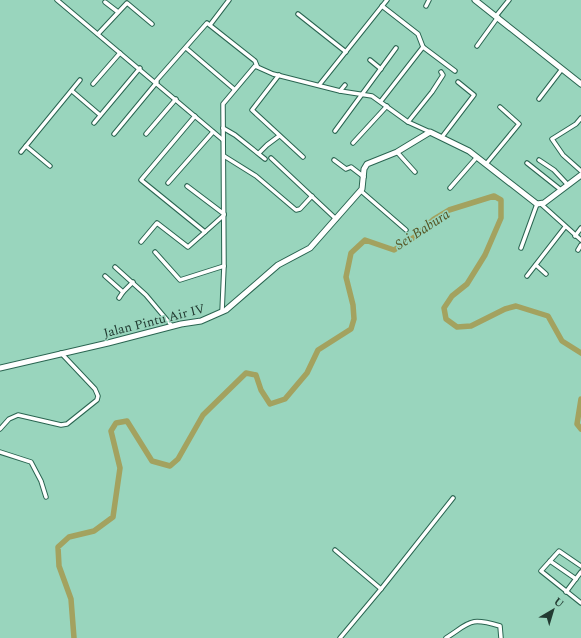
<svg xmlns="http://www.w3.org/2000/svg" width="581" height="638" font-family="Spectral,serif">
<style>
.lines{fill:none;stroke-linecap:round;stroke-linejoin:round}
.river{stroke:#a3a25f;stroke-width:5.5}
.street-casing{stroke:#2a6551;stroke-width:5.5}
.secondary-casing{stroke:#2a6551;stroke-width:7}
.street{stroke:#fff;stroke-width:3.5}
.secondary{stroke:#fff;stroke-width:5}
.labels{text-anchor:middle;stroke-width:3;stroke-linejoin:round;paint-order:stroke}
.street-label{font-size:13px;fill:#223b32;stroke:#99d5bd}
.water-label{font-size:14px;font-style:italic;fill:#535220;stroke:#99d5bd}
</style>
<rect width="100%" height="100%" fill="#99d5bd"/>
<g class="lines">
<g class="river">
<polyline points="581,399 577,424 581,429"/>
<polyline points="74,638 71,599 59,566 58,547 69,537 94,531 113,517 120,468 111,431 116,423 127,421 152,461 170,466 178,459 203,415 246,373 256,375 261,390 270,404 285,399 307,373 318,350 351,329 354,319 353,305 346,277 351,253 365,240 394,250 416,236 434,219 449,210 494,196 501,200 501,218 485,255 467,284 452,296 444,308 446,319 457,327 471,326 505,309 516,306 548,316 562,341 581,353"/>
</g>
<defs>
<g id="street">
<polyline points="57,0 223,140"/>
<polyline points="105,2 118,12"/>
<polyline points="382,6 418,34 423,47 455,71"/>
<polyline points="426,6 429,0"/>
<polyline points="298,14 346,52"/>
<polyline points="496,16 509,0"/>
<polyline points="210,25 229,0"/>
<polyline points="98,34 127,3 152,24"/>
<polyline points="477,46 498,17"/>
<polyline points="186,48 234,89"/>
<polyline points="370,60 381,69"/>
<polyline points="279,75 252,110 303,157"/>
<polyline points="156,81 207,23 255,61 257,66"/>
<polyline points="93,84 120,53"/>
<polyline points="320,84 387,0"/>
<polyline points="72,91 100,115"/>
<polyline points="340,91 345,85"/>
<polyline points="539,99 562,69"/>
<polyline points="381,101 423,47"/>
<polyline points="195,116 141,180 205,232 224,215"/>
<polyline points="581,118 576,124 552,139 563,155 581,171"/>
<polyline points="408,122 432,92 443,75 441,72"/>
<polyline points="94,123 140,68"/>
<polyline points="223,128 235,135 265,159"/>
<polyline points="335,131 396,48"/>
<polyline points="114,134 157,82"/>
<polyline points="146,134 176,99"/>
<polyline points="442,137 474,95 458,82"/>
<polyline points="353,143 387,106"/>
<polyline points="26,146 50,166"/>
<polyline points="21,152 80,80"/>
<polyline points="397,152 415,172"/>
<polyline points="259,153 267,145 279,136"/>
<polyline points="224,156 256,176 296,210 300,209 312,196"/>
<polyline points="271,158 336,219"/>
<polyline points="334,160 346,169 351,167 364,177"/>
<polyline points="539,160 554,170 568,185"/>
<polyline points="527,163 561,190"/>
<polyline points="486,164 519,124 500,107"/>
<polyline points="168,183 213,132"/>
<polyline points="187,186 224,214"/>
<polyline points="450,188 477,157"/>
<polyline points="361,191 406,230"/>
<polyline points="541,204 581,240"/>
<polyline points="575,236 581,228"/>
<polyline points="141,242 157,223 188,247 205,232"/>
<polyline points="521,248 537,204"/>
<polyline points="578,250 581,245"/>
<polyline points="155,252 180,280 224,266"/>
<polyline points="536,265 546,274"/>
<polyline points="115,267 146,295 172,326"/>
<polyline points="105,276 123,292 133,282"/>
<polyline points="527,276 565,227"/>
<polyline points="119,298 123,292"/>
<polyline points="222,312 224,266 223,104 255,66 273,74 340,91 372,96 408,122 430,132"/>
<polyline points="0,429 9,419 18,415 61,425 67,424 97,400 98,396 95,389 61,353"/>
<polyline points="0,452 31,462 41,481 46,497"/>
<polyline points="335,550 381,589"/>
<polyline points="550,561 576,579"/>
<polyline points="581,566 559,551 541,571 581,603"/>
<polyline points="566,592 581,572"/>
<polyline points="340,638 381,589 453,498"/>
<path d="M446,638C471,622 469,617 500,626L501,638"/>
</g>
<g id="secondary">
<polyline points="475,0 581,84"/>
<polyline points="0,368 108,343 181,324 201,321 226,310 278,265 310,248 362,189 364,169 367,164 397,152 430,132 469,151 537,204 544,203 581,175"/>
</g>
</defs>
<use href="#street" class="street-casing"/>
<use href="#secondary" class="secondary-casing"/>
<use href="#street" class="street"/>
<use href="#secondary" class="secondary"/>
</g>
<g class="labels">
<g class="street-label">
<text transform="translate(154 320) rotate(-14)" y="5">Jalan Pintu Air IV</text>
</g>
<g class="water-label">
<text transform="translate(422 229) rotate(-33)" y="5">Sei Babura</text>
</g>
</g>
<g transform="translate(553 610) rotate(38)" stroke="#99d5bd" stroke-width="3" paint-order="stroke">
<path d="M0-3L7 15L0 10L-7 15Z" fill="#223b32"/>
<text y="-6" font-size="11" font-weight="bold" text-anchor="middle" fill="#223b32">U</text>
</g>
</svg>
